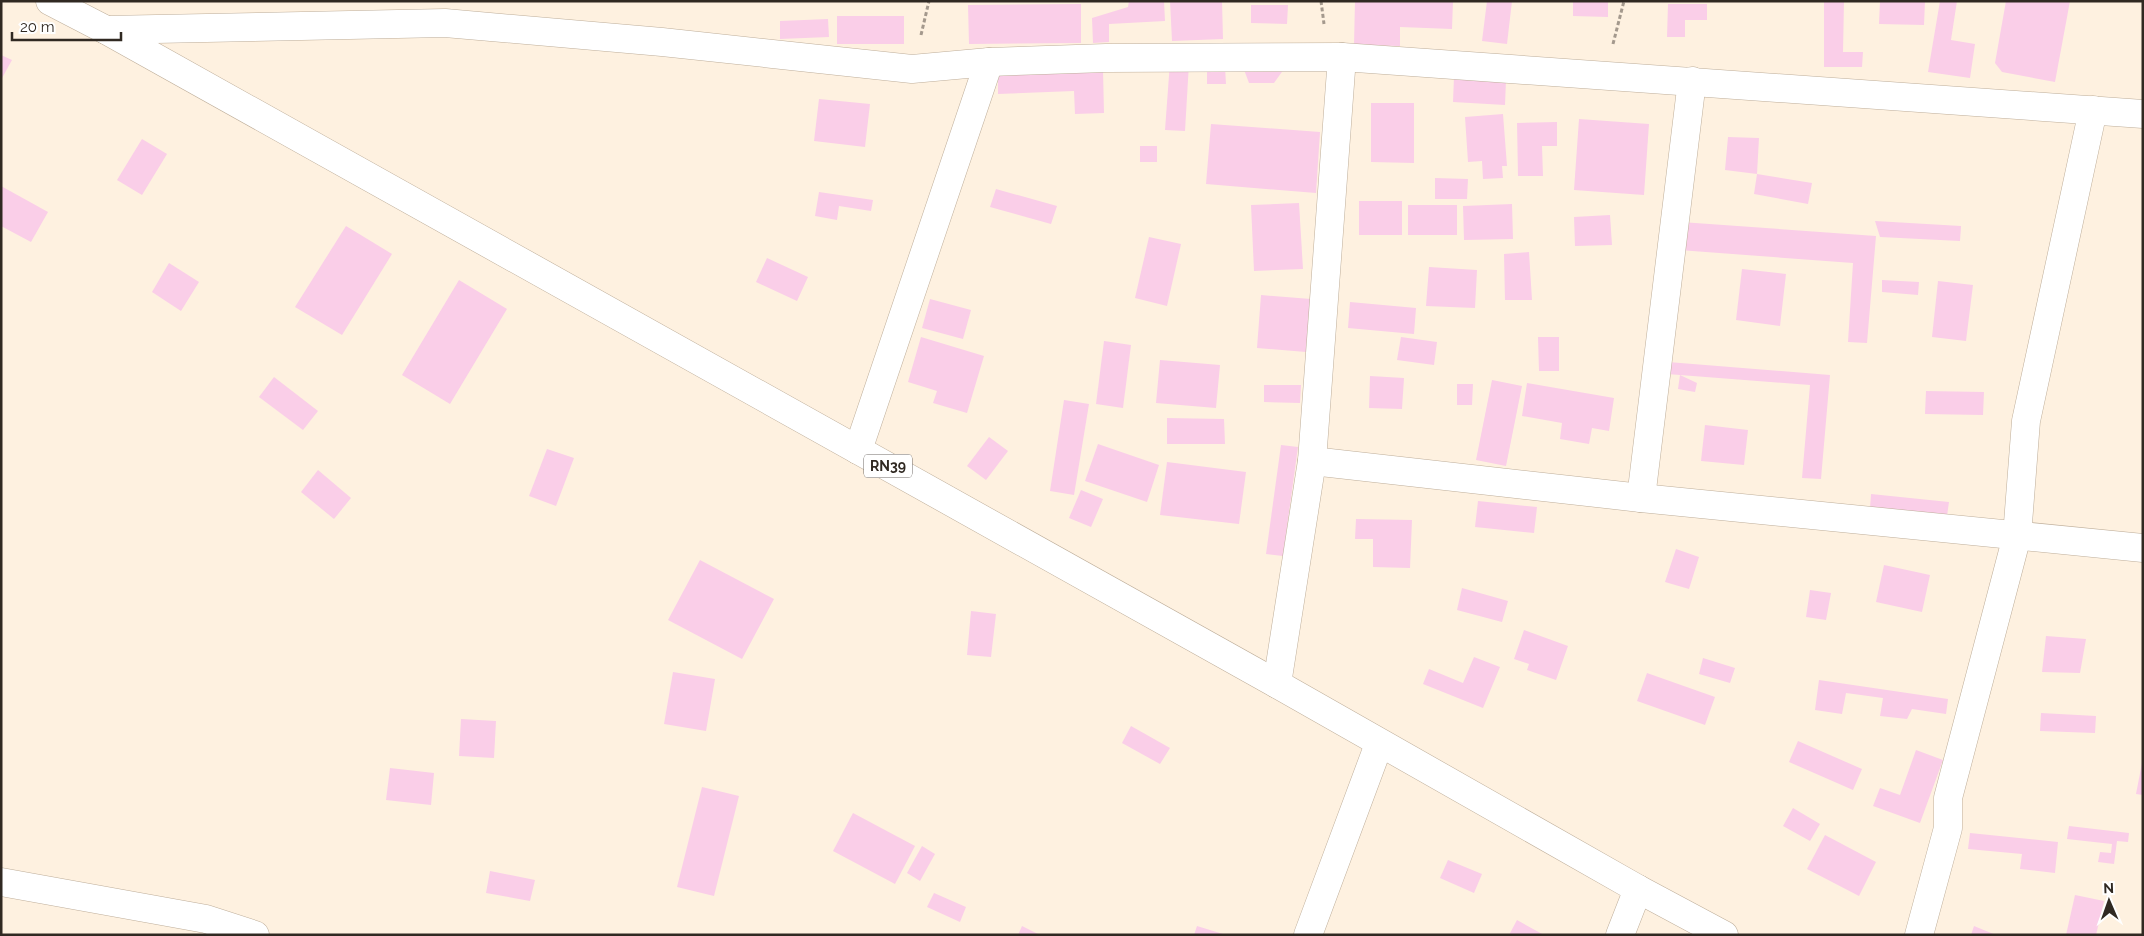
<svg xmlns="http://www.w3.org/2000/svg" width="2144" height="936" font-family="Raleway,sans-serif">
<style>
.building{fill:#facee8}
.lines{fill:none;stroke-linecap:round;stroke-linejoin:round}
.street-casing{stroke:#beae9a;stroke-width:29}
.highway-casing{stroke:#beae9a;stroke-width:29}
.path{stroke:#a4998d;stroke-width:3;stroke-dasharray:4 2.5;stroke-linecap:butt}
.street{stroke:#fff;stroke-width:28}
.highway{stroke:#fff;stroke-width:28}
.labels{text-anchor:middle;stroke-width:4.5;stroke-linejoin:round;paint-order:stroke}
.shield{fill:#fff;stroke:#6e6964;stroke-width:1}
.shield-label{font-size:14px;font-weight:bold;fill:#302922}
</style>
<rect width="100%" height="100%" fill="#fef1e0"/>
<g class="building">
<polygon points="1129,1 1164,1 1165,21 1109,24 1109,42 1093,43 1092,18 1128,7"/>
<polygon points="1170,1 1222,1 1223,39 1172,41"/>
<polygon points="1355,1 1453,1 1452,29 1400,27 1400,46 1354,45"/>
<polygon points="1487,1 1512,1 1507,44 1482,41"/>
<polygon points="1573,1 1608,1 1608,17 1573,16"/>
<polygon points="1824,1 1844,1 1843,52 1863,52 1862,67 1824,67"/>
<polygon points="1880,1 1925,1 1924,25 1879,24"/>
<polygon points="1940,1 1957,1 1951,40 1975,44 1970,78 1928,72"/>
<polygon points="2006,1 2070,1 2055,82 2002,72 1995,63"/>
<polygon points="1081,4 1081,43 969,44 968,5"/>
<polygon points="1668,4 1707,4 1707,20 1685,20 1685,37 1667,37"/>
<polygon points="1251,5 1288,5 1287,24 1251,23"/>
<rect x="837" y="16" width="67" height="28"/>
<polygon points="828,19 829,37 780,39 780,21"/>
<polygon points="1,55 12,60 1,80"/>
<polygon points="1339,58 1339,69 1284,69 1274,83 1249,83 1243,67 1225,67 1226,84 1207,84 1207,66 1195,66 1195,60"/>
<polygon points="1170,62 1189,63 1185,131 1165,130"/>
<polygon points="1103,70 1104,113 1075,114 1074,91 998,94 998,75"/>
<polygon points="1454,77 1506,80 1505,105 1453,102"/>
<polygon points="819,99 870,104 865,147 814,141"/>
<polygon points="1371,103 1414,103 1414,163 1371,162"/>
<polygon points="1503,114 1507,166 1502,166 1503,178 1483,179 1482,161 1468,162 1465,117"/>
<polygon points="1579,119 1649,124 1644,195 1574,190"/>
<polygon points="1557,122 1557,146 1542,146 1543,176 1518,176 1517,123"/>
<polygon points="1211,124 1320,132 1316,193 1206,184"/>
<polygon points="1728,137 1759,138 1757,174 1725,170"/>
<polygon points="142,139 167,154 142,195 117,180"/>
<rect x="1140" y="146" width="17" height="16"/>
<polygon points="1757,174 1812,183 1808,204 1754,194"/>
<polygon points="1435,178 1468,179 1467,199 1435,199"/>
<polygon points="1,186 48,212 31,242 1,226"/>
<polygon points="996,189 1057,206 1051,224 990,207"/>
<polygon points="819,192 873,200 871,211 839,206 837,220 815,216"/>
<rect x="1359" y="201" width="43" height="34"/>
<polygon points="1299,203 1303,269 1254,271 1251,205"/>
<polygon points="1512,204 1513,239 1464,240 1463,206"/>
<rect x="1408" y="205" width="49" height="30"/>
<polygon points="1610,215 1612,245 1575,246 1574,217"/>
<polygon points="1875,221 1961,226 1960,241 1880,237"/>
<polygon points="1681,222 1876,236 1867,343 1848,342 1853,263 1679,250"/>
<polygon points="346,226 392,254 342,335 295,307"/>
<polygon points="1149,237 1181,244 1167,306 1135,298"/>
<polygon points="1529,252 1532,300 1505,300 1504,254"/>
<polygon points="767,258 808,277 797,301 756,282"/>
<polygon points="169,263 199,282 181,311 152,292"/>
<polygon points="1429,267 1477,270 1475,308 1426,306"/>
<polygon points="1742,269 1786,274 1780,326 1736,320"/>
<polygon points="459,280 507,309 450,404 402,375"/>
<polygon points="1882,280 1919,282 1918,295 1882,292"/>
<polygon points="1938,281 1973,285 1966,341 1932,337"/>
<polygon points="1261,295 1311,299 1306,352 1257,348"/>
<polygon points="930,299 971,310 963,339 922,328"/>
<polygon points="1350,302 1416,308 1414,334 1348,328"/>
<polygon points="921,337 984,356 967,413 933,403 937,391 908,382"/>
<polygon points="1401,337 1437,342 1434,365 1397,360"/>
<polygon points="1538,337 1559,337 1559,371 1539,371"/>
<polygon points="1104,341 1131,345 1123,408 1096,404"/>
<polygon points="1160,360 1220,365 1216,408 1156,403"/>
<polygon points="1668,362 1830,375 1821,479 1802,478 1810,385 1667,374"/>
<polygon points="1680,375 1697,383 1695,392 1678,389"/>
<polygon points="1370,376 1404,378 1402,409 1369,408"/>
<polygon points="274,377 318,411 303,430 259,397"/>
<polygon points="1492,380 1522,386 1506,466 1476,460"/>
<polygon points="1527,383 1614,398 1609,431 1592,428 1589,444 1560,439 1562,423 1522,416"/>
<polygon points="1457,384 1473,384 1472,405 1457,405"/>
<polygon points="1264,385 1301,385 1300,403 1264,402"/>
<polygon points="1926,391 1984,392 1983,415 1925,414"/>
<polygon points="1064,400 1089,404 1074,495 1050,491"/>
<polygon points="1167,418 1224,419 1225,444 1167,444"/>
<polygon points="1705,425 1748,430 1744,465 1701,461"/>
<polygon points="989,437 1008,451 986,480 967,466"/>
<polygon points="1098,444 1159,465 1147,502 1085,481"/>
<polygon points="1281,445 1298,447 1283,556 1266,554"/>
<polygon points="547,449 574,458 556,506 529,496"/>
<polygon points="1167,462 1246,472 1239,524 1160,515"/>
<polygon points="318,470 351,498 334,519 301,492"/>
<polygon points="1081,490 1103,499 1091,527 1069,518"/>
<polygon points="1871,494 1949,502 1947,516 1870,509"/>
<polygon points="1478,501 1537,507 1534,533 1475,527"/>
<polygon points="1356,519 1412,520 1410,568 1373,567 1373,539 1355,539"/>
<polygon points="1676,549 1699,557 1689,589 1665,582"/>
<polygon points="700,560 774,599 742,659 668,620"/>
<polygon points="1884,565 1930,575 1922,612 1876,602"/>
<polygon points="1462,588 1508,601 1502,622 1457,610"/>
<polygon points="1810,590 1831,593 1826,620 1806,617"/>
<polygon points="971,611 996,614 991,657 967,655"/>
<polygon points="1524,630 1568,646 1556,680 1527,670 1529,664 1514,659"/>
<polygon points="2046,636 2086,639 2080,673 2042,672"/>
<polygon points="1474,657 1500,667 1483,708 1423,684 1429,669 1463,683"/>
<polygon points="1703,658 1735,668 1730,683 1699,674"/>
<polygon points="673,672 715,679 706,731 664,724"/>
<polygon points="1647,673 1715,697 1705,725 1637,701"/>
<polygon points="1819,680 1948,699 1946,714 1912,709 1907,719 1880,716 1883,698 1846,693 1842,714 1815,710"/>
<polygon points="2041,713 2096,716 2095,733 2040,731"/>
<polygon points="461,719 496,721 494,758 459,756"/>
<polygon points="1131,726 1170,748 1160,764 1122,743"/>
<polygon points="1798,741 1862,769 1853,790 1789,762"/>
<polygon points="1916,750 1943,760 1920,823 1873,806 1880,788 1900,795"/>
<polygon points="2142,763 2143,763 2143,795 2136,794"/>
<polygon points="390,768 434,773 431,805 386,800"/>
<polygon points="702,787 739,796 714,896 677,887"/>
<polygon points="1793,808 1820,824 1810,841 1783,826"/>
<polygon points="853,813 915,846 895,884 833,851"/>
<polygon points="2069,826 2129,833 2128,842 2117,841 2114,864 2098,862 2100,852 2111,853 2112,844 2067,839"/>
<polygon points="1970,833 2058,842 2055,873 2020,869 2022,854 1968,849"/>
<polygon points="1825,835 1876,862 1859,896 1807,869"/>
<polygon points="922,846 935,854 920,881 907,873"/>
<polygon points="1448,860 1482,874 1474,893 1440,878"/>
<polygon points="490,871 535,880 530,901 486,893"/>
<polygon points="934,893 966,907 960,922 927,907"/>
<polygon points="2075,895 2104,901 2096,935 2066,935"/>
<polygon points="1517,920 1544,935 1509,935"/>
<polygon points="1022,926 1040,935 1018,935"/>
<polygon points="1197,926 1223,934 1223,935 1194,935"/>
<polygon points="1974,926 1996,935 1971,935"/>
</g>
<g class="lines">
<defs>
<g id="street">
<polyline points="106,30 445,23 662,42 912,69 989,62 1106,58 1342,57 2143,114"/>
<polyline points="858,450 989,62"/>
<polyline points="1312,461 1641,498 2143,548"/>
<polyline points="1641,498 1692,81"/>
<polyline points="1277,684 1312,461 1342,57"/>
<polyline points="1,882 206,919 255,935"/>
<polyline points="1308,935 1379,744"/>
<polyline points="1620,935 1638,889"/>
<polyline points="1919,935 1948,828 1948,798 2017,536 2026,421 2093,110"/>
</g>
<polyline id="highway" points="50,1 106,30 1277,684 1638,889 1724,935"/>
</defs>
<use href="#street" class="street-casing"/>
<use href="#highway" class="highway-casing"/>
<g class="path">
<polyline points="1321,1 1324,24"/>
<polyline points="921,35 929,1"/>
<polyline points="1613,44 1624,1"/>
</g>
<use href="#street" class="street"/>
<use href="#highway" class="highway"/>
</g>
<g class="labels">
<rect class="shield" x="864" y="454.5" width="48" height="23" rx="4"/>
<g class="shield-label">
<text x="888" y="471">RN39</text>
</g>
</g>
<rect width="2144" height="936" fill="none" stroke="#302922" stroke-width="5"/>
<g transform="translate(2109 901) rotate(358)" stroke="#ffffff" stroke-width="4" paint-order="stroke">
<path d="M0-4L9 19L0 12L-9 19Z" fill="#302922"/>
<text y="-8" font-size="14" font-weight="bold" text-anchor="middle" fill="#302922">N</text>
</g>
<path d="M12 32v8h109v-8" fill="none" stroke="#302922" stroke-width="2.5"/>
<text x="20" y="32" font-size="15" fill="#302922" stroke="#ffffff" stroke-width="4" paint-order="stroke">20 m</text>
</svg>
